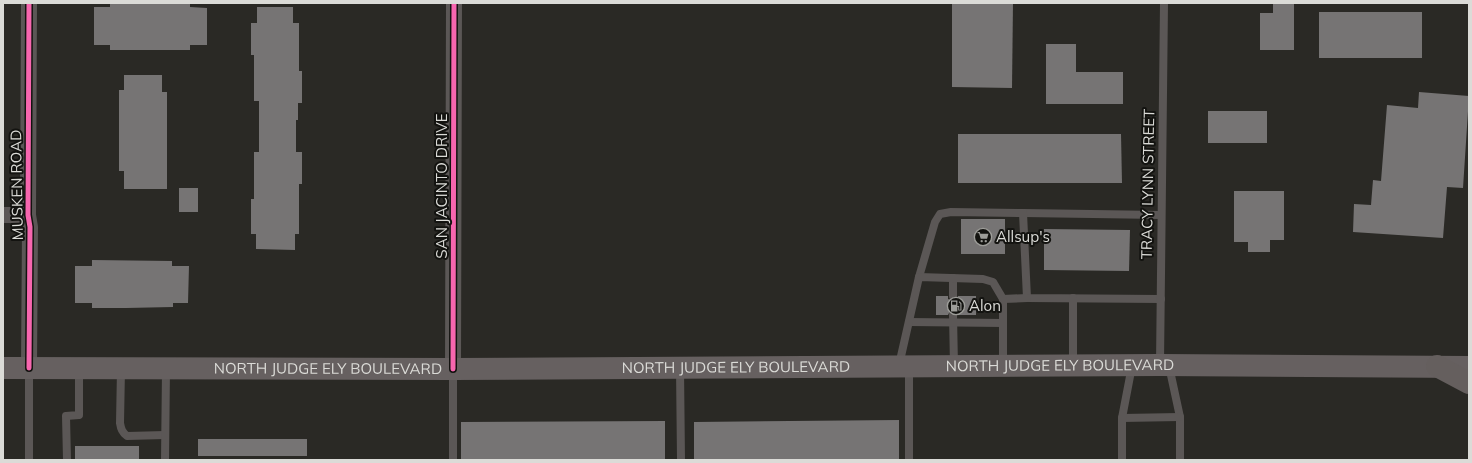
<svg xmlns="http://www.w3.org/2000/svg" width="1472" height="463" font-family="Mulish,sans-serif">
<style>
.building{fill:#767474}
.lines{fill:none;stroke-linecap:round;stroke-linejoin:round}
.lane{stroke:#5b5756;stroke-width:8}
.street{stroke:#5b5756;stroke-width:16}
.secondary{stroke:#666060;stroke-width:22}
.primary{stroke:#655f5e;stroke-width:22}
.cycleway-casing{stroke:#131310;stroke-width:8}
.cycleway{stroke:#f766af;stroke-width:5}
.labels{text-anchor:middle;stroke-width:4;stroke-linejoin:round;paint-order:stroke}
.street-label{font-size:15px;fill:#dbdbd7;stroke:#131310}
.poi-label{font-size:15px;fill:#dbdbd7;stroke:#131310;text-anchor:start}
</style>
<rect width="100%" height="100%" fill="#2a2925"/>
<g class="building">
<polygon points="110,3 190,3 190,7 207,8 207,45 190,45 190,50 110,50 110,45 94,45 94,7 110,7"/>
<polygon points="952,3 1013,3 1012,88 952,87"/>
<polygon points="1273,3 1294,3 1294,50 1260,50 1260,13 1273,13"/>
<polygon points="257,7 293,7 293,23 299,23 299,71 302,71 302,103 298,103 298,120 296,120 296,152 302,152 302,184 299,184 299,234 295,234 295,250 256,249 256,234 251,234 251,199 254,199 254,152 259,152 259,101 254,101 254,55 251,55 251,23 257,23"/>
<rect x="1319" y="12" width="103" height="46"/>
<polygon points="1046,44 1076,44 1076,72 1123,72 1123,104 1046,104"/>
<polygon points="124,75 162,75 162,92 167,92 167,189 124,189 124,171 119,171 119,90 124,90"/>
<polygon points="1419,92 1469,96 1463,188 1447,187 1443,238 1353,232 1354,204 1371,205 1373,180 1381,181 1387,105 1418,108"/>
<rect x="1208" y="111" width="59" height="32"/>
<polygon points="958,134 1121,134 1122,183 958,183"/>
<rect x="179" y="188" width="19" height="24"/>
<polygon points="1234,191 1284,191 1284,240 1270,240 1270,252 1248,252 1248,242 1234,242"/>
<rect x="961" y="219" width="44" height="35"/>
<polygon points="1044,229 1130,230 1129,271 1044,270"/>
<polygon points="92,260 172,261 172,266 189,266 188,303 173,303 173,307 126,308 92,308 92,303 75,303 75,266 92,266"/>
<polygon points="936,296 948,296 948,299 953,301 956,301 958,296 976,296 976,315 959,315 957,312 953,310 950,311 948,315 936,315"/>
<polygon points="899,420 899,460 694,460 694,422"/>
<polygon points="665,421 665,460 461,460 461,422"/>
<rect x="198" y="439" width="109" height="17"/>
<rect x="75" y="446" width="64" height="14"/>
</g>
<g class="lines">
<g class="lane">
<polyline points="1023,213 1161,215"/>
<polyline points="919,277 935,222 940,214 951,212 1023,213 1027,298 1161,299"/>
<polyline points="953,278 953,296"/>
<polyline points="1003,299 1027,298"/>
<polyline points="953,315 954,366"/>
<polyline points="909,322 1003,323"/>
<polyline points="1160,364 1164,3"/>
<polyline points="899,365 919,277 983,279 993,282 1003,299 1003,365"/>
<polyline points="1073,365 1073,298"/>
<polyline points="1169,366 1180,417 1180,460"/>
<polyline points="909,367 909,460"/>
<polyline points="680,368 681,460"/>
<path d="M121,369L120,423C121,429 122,432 127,436L165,435"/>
<polyline points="1122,418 1180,417"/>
<polyline points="29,460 29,369"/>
<polyline points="67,460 66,416 79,415 79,369"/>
<polyline points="165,460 166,369"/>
<polyline points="453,460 453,369"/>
<polyline points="1122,460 1122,418 1132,366"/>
</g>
<g class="street">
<polyline points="29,3 28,215 30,227 29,368"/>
<polyline points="3,215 28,215"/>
<polyline points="453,369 454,3"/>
</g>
<path class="secondary" id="s1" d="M3,368L453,369L1160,365L1469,367"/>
<polyline class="primary" points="1437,366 1469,383"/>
<defs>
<g id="cycleway">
<polyline points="29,3 28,215 30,227 29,368"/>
<polyline points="453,369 454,3"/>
</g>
</defs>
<use href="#cycleway" class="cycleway-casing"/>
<use href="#cycleway" class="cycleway"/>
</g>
<defs>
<symbol id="supermarket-ring" viewBox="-11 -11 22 22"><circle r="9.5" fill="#131310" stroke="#9d9d99" stroke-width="1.5"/><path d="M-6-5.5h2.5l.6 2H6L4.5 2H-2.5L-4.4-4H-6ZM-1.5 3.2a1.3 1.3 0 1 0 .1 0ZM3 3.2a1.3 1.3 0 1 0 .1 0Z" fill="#9d9d99"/></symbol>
<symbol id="fuel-ring" viewBox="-11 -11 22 22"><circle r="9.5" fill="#131310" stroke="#9d9d99" stroke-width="1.5"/><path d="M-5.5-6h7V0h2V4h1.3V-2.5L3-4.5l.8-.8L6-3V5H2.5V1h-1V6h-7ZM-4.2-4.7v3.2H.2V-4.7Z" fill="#9d9d99"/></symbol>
</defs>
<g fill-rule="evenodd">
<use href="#supermarket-ring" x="973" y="227" width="20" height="20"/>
<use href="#fuel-ring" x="946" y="296" width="20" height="20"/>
</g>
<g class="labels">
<g class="street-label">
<text transform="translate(1148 184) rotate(-89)" y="5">TRACY LYNN STREET</text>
<text transform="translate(17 185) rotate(-91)" y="5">MUSKEN ROAD</text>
<text transform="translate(442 186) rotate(-90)" y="5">SAN JACINTO DRIVE</text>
<text dy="5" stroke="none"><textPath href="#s1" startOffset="1057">NORTH JUDGE ELY BOULEVARD</textPath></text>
<text dy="5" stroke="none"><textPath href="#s1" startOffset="733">NORTH JUDGE ELY BOULEVARD</textPath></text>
<text dy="5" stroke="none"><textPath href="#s1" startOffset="325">NORTH JUDGE ELY BOULEVARD</textPath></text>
</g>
<g class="poi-label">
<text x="996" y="242">Allsup's</text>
<text x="969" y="311">Alon</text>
</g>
</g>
<rect width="1472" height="463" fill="none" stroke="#dbdbd7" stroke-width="8"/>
</svg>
